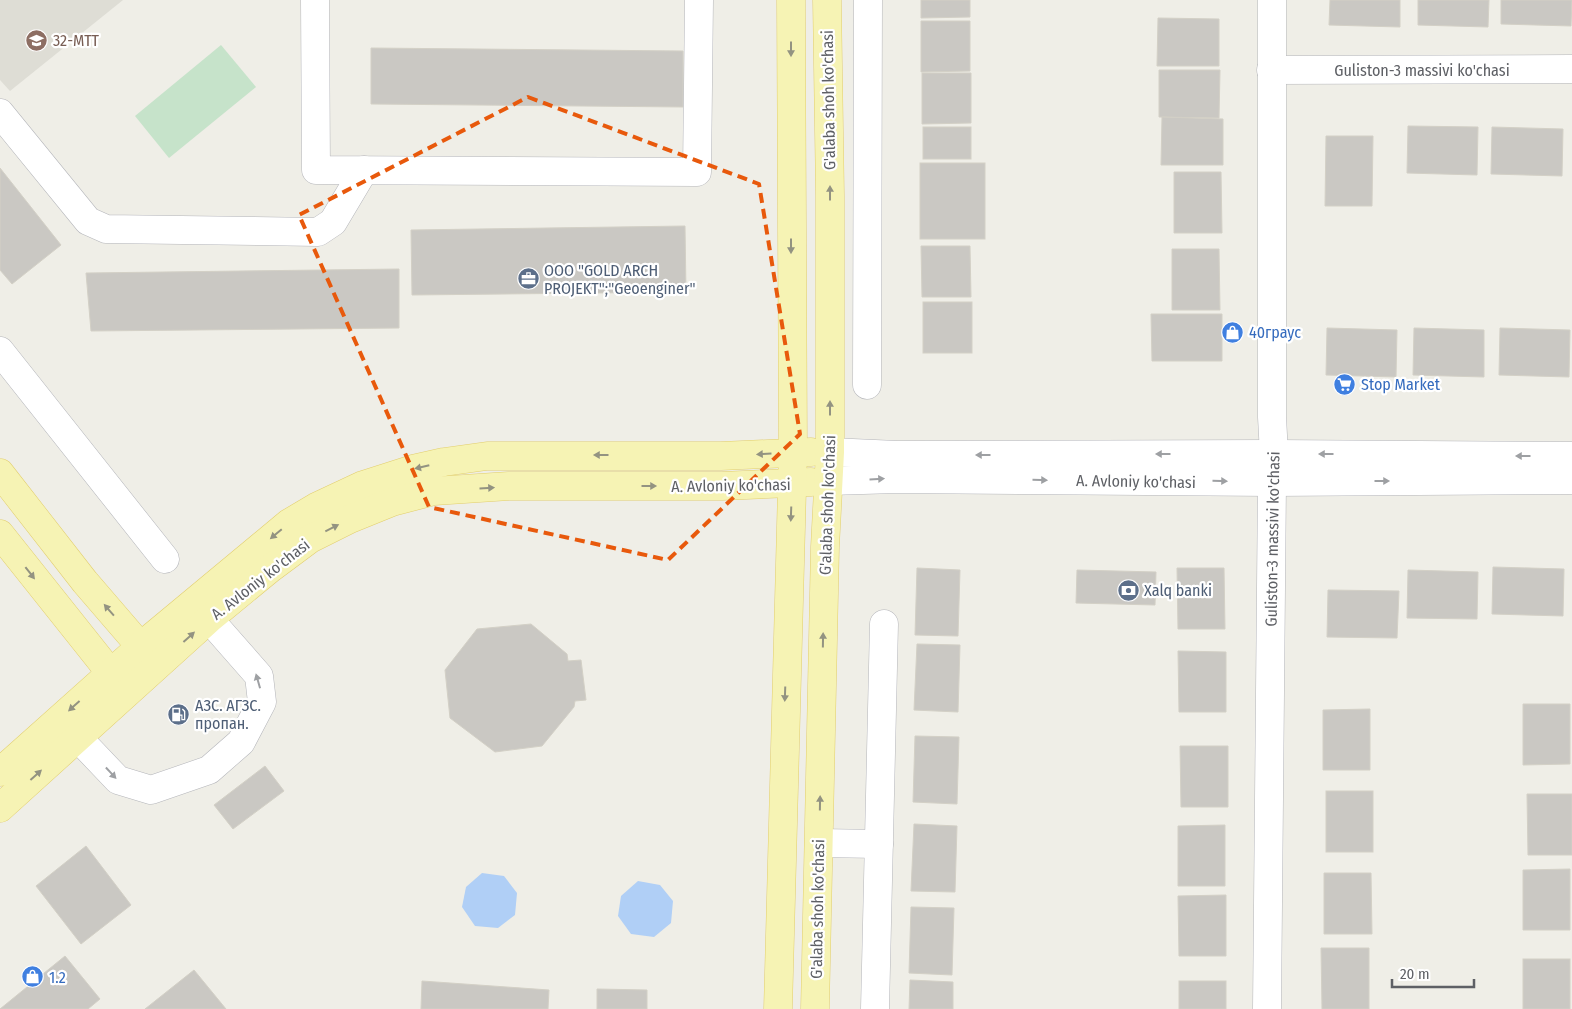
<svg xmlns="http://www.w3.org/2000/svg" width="1572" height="1009" font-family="'Fira Sans Condensed',sans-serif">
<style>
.education{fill:#deddd5}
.green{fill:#c6e3ca}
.water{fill:#b0cff6}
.building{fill:#cac8c3;stroke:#d3d0c6}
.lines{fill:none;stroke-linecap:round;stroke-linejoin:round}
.minor-casing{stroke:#b4b5ba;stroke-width:29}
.major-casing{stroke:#e2ce6d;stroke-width:29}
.minor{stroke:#fff;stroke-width:28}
.major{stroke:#f6f3b4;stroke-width:28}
.oneway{fill:#939381}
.oneway2{fill:#9ea0a3}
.marked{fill:none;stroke:#e8590c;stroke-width:4;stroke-dasharray:10 6;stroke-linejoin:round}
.labels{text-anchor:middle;stroke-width:4.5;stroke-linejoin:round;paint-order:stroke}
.education-label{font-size:16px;fill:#785e54;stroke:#fff;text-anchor:start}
.street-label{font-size:16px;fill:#5e6065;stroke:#fff}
.service-label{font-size:16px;fill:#4e5e75;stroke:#fff;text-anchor:start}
.shop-label{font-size:16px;fill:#366cbe;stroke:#fff;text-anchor:start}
</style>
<rect width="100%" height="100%" fill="#efeee7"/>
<polygon class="education" points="0,0 123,0 10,91 0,80"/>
<polygon class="green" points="221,45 256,87 169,158 135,116"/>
<g class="water">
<polygon points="482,873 504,876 517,893 515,915 498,928 475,926 462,907 466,887"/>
<polygon points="638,881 660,885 673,901 671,923 654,937 631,934 618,916 621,896"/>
</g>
<g class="building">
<polygon points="921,0 970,0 970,17 921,18"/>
<polygon points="1330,0 1400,0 1400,27 1329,25"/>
<polygon points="1418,0 1489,0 1488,27 1418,25"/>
<polygon points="1501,0 1572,0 1571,26 1501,24"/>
<polygon points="1158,18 1219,19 1219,66 1157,66"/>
<polygon points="921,21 970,21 970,71 921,72"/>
<polygon points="371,48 683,51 683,107 371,104"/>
<polygon points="1159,70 1220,70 1219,118 1159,117"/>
<polygon points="922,73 971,73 971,123 922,124"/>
<polygon points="1162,117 1223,119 1223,165 1161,165"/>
<polygon points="1408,126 1478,127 1477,175 1407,173"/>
<rect x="923" y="127" width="48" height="32"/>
<polygon points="1492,127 1563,129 1562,176 1491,174"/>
<polygon points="1326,136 1373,136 1372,206 1325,206"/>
<rect x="920" y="163" width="65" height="76"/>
<polygon points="0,168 61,245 12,284 0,270"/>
<polygon points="1174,172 1221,172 1222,233 1174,233"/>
<polygon points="685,226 686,292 412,295 411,230"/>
<polygon points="921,246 970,246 971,297 922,297"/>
<polygon points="1172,249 1219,249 1220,310 1172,310"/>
<polygon points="399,269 399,328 91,331 86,273"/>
<rect x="923" y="302" width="49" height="51"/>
<polygon points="1151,314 1222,314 1222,361 1152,361"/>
<polygon points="1327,328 1397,330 1396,377 1326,375"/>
<polygon points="1414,328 1484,330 1484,377 1413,375"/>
<polygon points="1500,328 1570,330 1569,377 1499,375"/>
<polygon points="1493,567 1564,569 1563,616 1492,614"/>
<polygon points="917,568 960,570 958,636 915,635"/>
<polygon points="1177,568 1224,568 1225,629 1178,629"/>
<polygon points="1077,570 1156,572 1155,605 1076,603"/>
<polygon points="1408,570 1478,572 1477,619 1407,618"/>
<polygon points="1328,590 1399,591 1397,638 1327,637"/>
<polygon points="531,624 567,654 568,661 581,660 586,700 575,701 574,707 542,746 495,752 450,718 445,670 477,629"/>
<polygon points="917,644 960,645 958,712 914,710"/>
<polygon points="1178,651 1226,652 1226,712 1179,712"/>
<polygon points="1523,704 1570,704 1570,764 1523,765"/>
<polygon points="1370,709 1370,770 1323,770 1323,710"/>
<polygon points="915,736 959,737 957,804 913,802"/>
<polygon points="1180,746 1228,746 1228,807 1181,807"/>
<polygon points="265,766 284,791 233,829 214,805"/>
<rect x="1326" y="791" width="47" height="61"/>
<polygon points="1527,794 1572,794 1572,855 1528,855"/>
<polygon points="914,824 957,826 955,892 911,891"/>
<polygon points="1225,825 1225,886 1178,886 1178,826"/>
<polygon points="86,846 131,905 81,944 36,886"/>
<polygon points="1570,869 1570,930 1523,930 1523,870"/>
<polygon points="1324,873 1371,873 1372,934 1324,934"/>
<polygon points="1226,895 1226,956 1179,956 1178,896"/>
<polygon points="911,907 954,908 952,975 909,973"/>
<polygon points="1321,948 1369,948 1369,1009 1322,1009"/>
<polygon points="65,956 100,999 88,1009 0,1009"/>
<rect x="1523" y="959" width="47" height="50"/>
<polygon points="194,970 226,1009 145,1009"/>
<polygon points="910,980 953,982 953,1009 909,1009"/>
<polygon points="422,981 549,990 548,1009 421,1009"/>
<rect x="1179" y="981" width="47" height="28"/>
<polygon points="597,989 647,990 647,1009 597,1009"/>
</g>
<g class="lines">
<defs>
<g id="minor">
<polyline points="315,0 316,170 697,172 699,0"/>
<polyline points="1271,70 1572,69"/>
<polyline points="0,113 88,221 106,229 318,232 333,222 364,170"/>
<polyline points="0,351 165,559"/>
<polyline points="867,385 868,0"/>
<polyline points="830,452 897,455 1274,454 1572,456"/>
<polyline points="829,481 896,479 1272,482 1572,480"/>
<polyline points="78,738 118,780 151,790 209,770 241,742 262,702 259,676 209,619"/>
<polyline points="819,843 879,844"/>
<polyline points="875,1009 884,624"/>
<polyline points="1267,1009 1272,482 1274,454 1272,417 1272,0"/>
</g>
<g id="major">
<polyline points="0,473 85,582 153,661"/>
<polyline points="0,534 121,686"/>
<polyline points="0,772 141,646 289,523 316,507 363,485 413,469 444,462 487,456 721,456 811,452"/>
<polyline points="0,808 209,619 271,568 310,539 350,519 392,502 434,491 509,486 722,486 811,482"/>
<polyline points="778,1009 793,452 791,0"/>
<polyline points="815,1009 825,547 830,452 830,196 827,0"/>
</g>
</defs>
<use href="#minor" class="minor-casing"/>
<use href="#major" class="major-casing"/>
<use href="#minor" class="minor"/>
<use href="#major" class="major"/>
</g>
<defs><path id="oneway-solid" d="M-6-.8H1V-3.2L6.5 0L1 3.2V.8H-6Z" transform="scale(1.25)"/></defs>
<g class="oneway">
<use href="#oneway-solid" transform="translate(791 49) rotate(90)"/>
<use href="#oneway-solid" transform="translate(830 193) rotate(-90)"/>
<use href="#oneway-solid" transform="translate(791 246) rotate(90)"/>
<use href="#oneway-solid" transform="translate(830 408) rotate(-90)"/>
<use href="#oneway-solid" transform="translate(764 454) rotate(177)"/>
<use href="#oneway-solid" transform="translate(601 455) rotate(180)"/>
<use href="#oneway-solid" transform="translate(422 467) rotate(167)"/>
<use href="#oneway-solid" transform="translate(649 486)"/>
<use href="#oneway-solid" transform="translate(487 488) rotate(-3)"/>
<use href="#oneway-solid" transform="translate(791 514) rotate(92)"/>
<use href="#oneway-solid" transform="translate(332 528) rotate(-27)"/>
<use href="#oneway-solid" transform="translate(276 534) rotate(140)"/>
<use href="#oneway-solid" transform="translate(30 573) rotate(52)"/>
<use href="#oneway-solid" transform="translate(109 610) rotate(-131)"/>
<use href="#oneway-solid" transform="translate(189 637) rotate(-42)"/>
<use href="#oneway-solid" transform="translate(823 640) rotate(-89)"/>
<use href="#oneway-solid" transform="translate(785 694) rotate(92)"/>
<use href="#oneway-solid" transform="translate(74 706) rotate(138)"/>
<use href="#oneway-solid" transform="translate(36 775) rotate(-42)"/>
<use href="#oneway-solid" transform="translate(820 803) rotate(-89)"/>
</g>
<g class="oneway2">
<use href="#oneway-solid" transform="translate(1163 454) rotate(180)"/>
<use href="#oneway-solid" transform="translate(1326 454) rotate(-180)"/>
<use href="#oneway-solid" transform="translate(983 455) rotate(180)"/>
<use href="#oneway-solid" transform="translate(1523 456) rotate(-180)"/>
<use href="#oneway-solid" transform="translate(877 479) rotate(-3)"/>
<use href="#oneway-solid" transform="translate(1040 480) rotate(1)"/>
<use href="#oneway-solid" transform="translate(1220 481) rotate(1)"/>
<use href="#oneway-solid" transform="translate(1382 481)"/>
<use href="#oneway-solid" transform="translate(258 681) rotate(-106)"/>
<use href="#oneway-solid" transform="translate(111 773) rotate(47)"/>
</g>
<path class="marked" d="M528,97L759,184L800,434L668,560L429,507L299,215Z"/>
<defs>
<symbol id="school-disc" viewBox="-11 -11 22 22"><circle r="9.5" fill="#8d6e63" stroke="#fff"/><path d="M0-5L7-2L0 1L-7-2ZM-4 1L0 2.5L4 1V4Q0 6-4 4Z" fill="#fff"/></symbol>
<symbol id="office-disc" viewBox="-11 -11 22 22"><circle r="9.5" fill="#5c6f8a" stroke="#fff"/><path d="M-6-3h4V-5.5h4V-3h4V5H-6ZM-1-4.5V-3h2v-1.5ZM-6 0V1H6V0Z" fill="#fff"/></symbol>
<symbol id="shop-disc" viewBox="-11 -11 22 22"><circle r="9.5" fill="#3f7fe0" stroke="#fff"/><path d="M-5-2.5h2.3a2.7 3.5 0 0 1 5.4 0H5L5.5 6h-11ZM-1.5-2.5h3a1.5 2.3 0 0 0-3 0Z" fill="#fff"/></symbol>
<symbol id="supermarket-disc" viewBox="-11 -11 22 22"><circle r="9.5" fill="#3f7fe0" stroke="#fff"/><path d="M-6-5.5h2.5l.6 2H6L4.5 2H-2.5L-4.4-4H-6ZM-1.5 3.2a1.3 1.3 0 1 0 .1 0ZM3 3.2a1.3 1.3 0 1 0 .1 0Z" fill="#fff"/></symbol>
<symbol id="bank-disc" viewBox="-11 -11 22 22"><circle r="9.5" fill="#5c6f8a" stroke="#fff"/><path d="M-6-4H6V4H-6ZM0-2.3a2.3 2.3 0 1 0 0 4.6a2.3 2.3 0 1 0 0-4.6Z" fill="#fff"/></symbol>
<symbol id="fuel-disc" viewBox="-11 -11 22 22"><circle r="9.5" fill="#5c6f8a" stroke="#fff"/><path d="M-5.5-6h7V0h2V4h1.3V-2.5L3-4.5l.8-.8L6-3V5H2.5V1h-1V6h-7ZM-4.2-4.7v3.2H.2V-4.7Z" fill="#fff"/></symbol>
</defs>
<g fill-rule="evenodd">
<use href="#school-disc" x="24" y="28" width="25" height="25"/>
<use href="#office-disc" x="516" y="266" width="25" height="25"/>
<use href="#shop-disc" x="1220" y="320" width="25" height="25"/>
<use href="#supermarket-disc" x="1332" y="372" width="25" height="25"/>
<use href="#bank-disc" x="1116" y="578" width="25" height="25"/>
<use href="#fuel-disc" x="166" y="702" width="25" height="25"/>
<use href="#shop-disc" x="20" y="964" width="25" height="25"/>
</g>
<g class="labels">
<g class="education-label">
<text x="53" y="46">32-MTT</text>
</g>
<g class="street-label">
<text x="1422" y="76">Guliston-3 massivi ko'chasi</text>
<text transform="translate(828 100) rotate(-91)" y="6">G'alaba shoh ko'chasi</text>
<text transform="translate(1136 481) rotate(1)" y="6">A. Avloniy ko'chasi</text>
<text transform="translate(731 485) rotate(-1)" y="6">A. Avloniy ko'chasi</text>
<text transform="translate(827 505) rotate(-88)" y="6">G'alaba shoh ko'chasi</text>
<text transform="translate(1272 539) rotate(-89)" y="6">Guliston-3 massivi ko'chasi</text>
<text transform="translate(260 579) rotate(-38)" y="6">A. Avloniy ko'chasi</text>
<text transform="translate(817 909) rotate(-89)" y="6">G'alaba shoh ko'chasi</text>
</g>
<g class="service-label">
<text x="544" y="276">ООО "GOLD ARCH<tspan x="544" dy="18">PROJEKT";"Geoenginer"</tspan></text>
<text x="1144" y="596">Xalq banki</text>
<text x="195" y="711">АЗС. АГЗС.<tspan x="195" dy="18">пропан.</tspan></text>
</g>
<g class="shop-label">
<text x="1249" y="338">40граус</text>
<text x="1361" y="390">Stop Market</text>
<text x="49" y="983">1.2</text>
</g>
</g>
<path d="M1392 979v8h82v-8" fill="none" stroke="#5e6065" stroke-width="2.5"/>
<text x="1400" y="979" font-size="15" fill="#5e6065" stroke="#ffffff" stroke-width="4" paint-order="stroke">20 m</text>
</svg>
